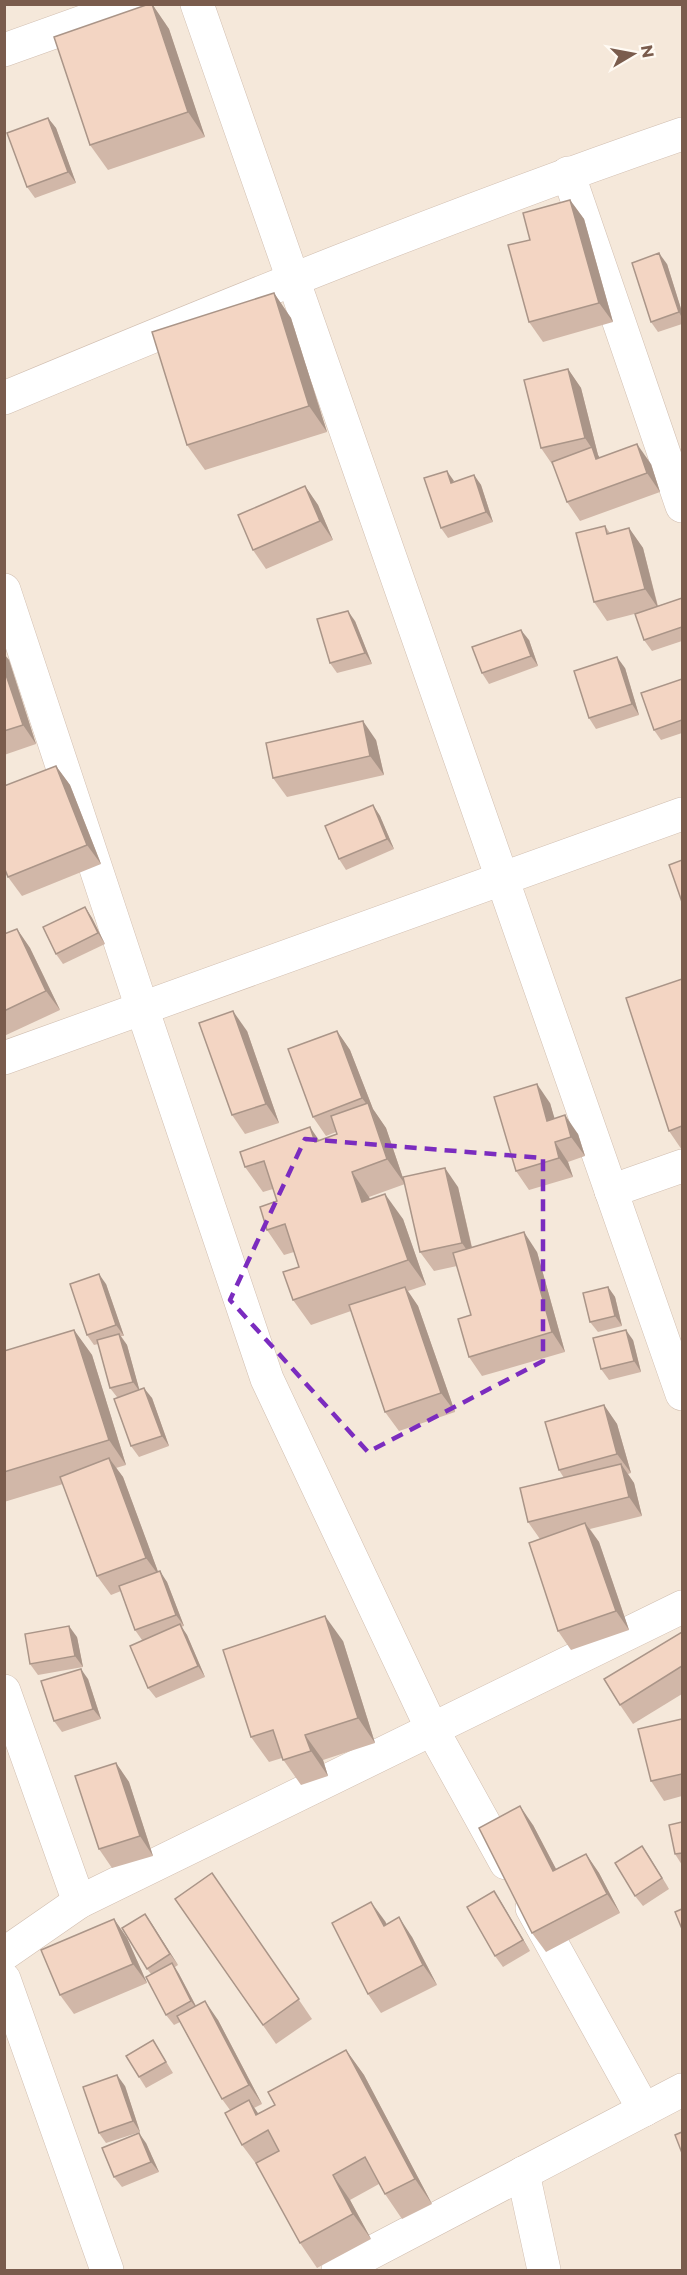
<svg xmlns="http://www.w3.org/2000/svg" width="687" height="2275" font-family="Montserrat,sans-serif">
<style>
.residential{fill:#f5e8da}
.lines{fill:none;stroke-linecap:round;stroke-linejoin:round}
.minor-casing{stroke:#d1beb0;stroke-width:34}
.minor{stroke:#fff;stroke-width:33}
.wall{fill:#d1b7a8}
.shaded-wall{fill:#aa9588}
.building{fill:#f3d5c3;stroke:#aa9588;stroke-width:1.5}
.marked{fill:none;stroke:#7b2cbf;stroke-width:4.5;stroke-dasharray:12 8;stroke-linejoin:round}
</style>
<rect width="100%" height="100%" fill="#fdf6ec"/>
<rect class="residential" x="5" y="5" width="677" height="2265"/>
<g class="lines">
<defs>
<g id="minor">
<polyline points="197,4 682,1394"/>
<polyline points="4,50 133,4"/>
<polyline points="568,173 682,506"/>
<path d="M4,398C229,304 453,213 682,134"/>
<polyline points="4,590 142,1008 267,1379 432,1729 506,1863"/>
<polyline points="4,1058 682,814"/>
<polyline points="611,1191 682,1166"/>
<polyline points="4,1691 79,1902"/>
<polyline points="532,1908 644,2110"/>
<polyline points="4,1954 79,1902 682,1607"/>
<polyline points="4,1979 107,2270"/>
<polyline points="523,2173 544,2270"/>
<polyline points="338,2270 682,2090"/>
</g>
</defs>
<use href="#minor" class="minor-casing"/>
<use href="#minor" class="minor"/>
</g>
<g class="wall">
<polygon points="152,4 169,29 205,137 108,170 90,145"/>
<polygon points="48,118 56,128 76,183 35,198 27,187"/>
<polygon points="570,200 584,219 613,322 543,342 529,322 530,240"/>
<polygon points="667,264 682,312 682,324 658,332 651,322"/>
<polygon points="274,293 291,318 327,432 205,470 187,445"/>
<polygon points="568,369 581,388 598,455 600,458 651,464 660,492 580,521 567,502 554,467 541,448"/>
<polygon points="474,475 481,485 493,522 448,538 441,528 454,482"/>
<polygon points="305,486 318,505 333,540 266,569 253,550"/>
<polygon points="605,526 610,533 629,528 643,548 658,606 682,598 682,641 652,651 644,640 642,612 607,621 594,602"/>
<polygon points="355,621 372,664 337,673 330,663"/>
<polygon points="529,640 538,666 489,684 482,673"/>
<polygon points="4,654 9,660 36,744 4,755"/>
<polygon points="625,668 639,715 596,729 589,718"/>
<polygon points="682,679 682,733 661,740 654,730"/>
<polygon points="376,740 384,775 287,797 273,778"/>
<polygon points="56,766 70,785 101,864 22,896 8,877"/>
<polygon points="373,805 380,816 394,849 346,870 339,859"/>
<polygon points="85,907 92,918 105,944 63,964 56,954"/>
<polygon points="17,929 30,948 60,1010 4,1036 4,934"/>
<polygon points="682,979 682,1150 669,1131"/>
<polygon points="247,1031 279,1123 245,1134 232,1115"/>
<polygon points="337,1031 350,1050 373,1109 386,1128 405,1184 369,1197 370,1199 403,1219 426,1285 408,1291 418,1306 455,1412 399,1431 385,1412 351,1311 311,1325 293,1300 299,1267 294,1252 284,1255 267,1230 277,1201 273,1189 263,1192 245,1167 337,1134 336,1132 326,1136 313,1117"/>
<polygon points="550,1103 554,1118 578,1134 585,1156 568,1162 573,1177 529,1190 516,1171"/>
<polygon points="458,1187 472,1247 537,1252 565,1352 482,1376 469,1357 471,1315 457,1266 434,1271 420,1252"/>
<polygon points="106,1284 124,1336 121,1336 127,1345 139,1389 152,1398 169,1446 139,1457 131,1446 117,1397 110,1388 98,1344 94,1345 87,1335"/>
<polygon points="608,1287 615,1297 622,1326 598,1332 590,1322"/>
<polygon points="74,1330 92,1355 126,1465 116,1468 123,1477 158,1572 167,1582 184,1626 181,1627 187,1635 205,1677 156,1698 148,1688 142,1640 135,1630 121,1591 111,1595 97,1576 63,1484 4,1502 4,1351"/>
<polygon points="633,1340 641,1372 609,1380 601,1369"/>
<polygon points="604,1405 617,1424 631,1473 628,1474 634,1483 642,1516 590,1529 599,1542 629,1630 571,1650 558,1631 540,1539 528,1522 564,1478 559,1470"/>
<polygon points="682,1632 682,1694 633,1724 620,1705"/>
<polygon points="77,1637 83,1667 38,1675 30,1664"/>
<polygon points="343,1641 375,1743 323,1760 328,1776 301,1785 282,1758 269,1762 251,1737"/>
<polygon points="88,1679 101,1719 62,1732 54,1721"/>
<polygon points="682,1719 682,1796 664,1801 651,1781"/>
<polygon points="116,1763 129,1782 153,1856 112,1868 99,1849"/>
<polygon points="682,1822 682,1865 675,1854"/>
<polygon points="533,1825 556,1869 586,1854 599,1873 620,1913 546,1952 532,1933"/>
<polygon points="642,1846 669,1889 643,1906 635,1896"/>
<polygon points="212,1873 312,2019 276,2044 175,1899"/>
<polygon points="494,1891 501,1902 530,1951 503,1967 495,1956"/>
<polygon points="145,1914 178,1965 175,1967 179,1974 196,2006 218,2020 262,2104 254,2108 258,2114 275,2105 346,2050 364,2075 432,2204 402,2219 385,2194 379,2184 350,2200 371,2239 317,2268 300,2243 260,2169 242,2145 230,2110 222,2099 180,2022 174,2025 166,2015 151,1974 147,1969"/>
<polygon points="114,1919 127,1938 147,1983 74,2014 60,1995"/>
<polygon points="385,1921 386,1924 412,1937 437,1985 381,2013 368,1994"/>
<polygon points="153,2040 173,2073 146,2088 139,2077"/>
<polygon points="125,2086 140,2132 106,2143 99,2133"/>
<polygon points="146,2143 159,2172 122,2187 114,2177"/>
</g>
<g class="shaded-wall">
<polygon points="152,4 169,29 205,137 188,112"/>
<polygon points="48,118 56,128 76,183 68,172"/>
<polygon points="570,200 584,219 613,322 599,303"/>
<polygon points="659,253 667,264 682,312 682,318 679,312"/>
<polygon points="274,293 291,318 327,432 309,406"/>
<polygon points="568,369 581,388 598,455 605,466 596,459 593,450 585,438"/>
<polygon points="637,444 651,464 660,492 647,473"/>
<polygon points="447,471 454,481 451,483"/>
<polygon points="474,475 481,485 493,522 486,512"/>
<polygon points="305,486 318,505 333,540 320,521"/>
<polygon points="629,528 643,548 658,608 645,589"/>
<polygon points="348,611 355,621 372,664 365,653"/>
<polygon points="521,630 529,640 538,666 531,656"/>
<polygon points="4,654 9,660 36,744 23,725 4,669"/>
<polygon points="617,657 625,668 639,715 632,704"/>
<polygon points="363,721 376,740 384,775 370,756"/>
<polygon points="56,766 70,785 101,864 87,845"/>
<polygon points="373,805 380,816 394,849 387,839"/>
<polygon points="85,907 92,918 105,944 98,933"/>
<polygon points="17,929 30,948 60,1010 46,991"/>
<polygon points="233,1011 247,1031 279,1123 266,1104"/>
<polygon points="337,1031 350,1050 373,1109 386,1128 405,1184 387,1159 371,1110 362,1098"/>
<polygon points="537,1084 550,1103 561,1140 547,1121"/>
<polygon points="565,1115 578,1134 585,1156 571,1137"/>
<polygon points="310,1127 327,1152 315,1142"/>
<polygon points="555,1142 568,1162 573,1177 559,1158"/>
<polygon points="445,1168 458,1187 475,1262 462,1243"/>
<polygon points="352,1172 369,1197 380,1227 362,1202"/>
<polygon points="385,1194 403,1219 426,1285 408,1260"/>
<polygon points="524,1232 537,1252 565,1352 552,1332"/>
<polygon points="99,1274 106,1284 124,1336 116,1325"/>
<polygon points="405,1287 418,1306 455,1412 441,1393"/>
<polygon points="608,1287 615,1297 622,1326 615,1316"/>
<polygon points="74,1330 92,1355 126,1465 109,1440"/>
<polygon points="626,1330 633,1340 641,1372 634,1361"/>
<polygon points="119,1334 127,1345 140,1392 133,1382"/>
<polygon points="144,1388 152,1398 169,1446 162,1436"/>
<polygon points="604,1405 617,1424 631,1473 617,1454"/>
<polygon points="109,1458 123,1477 160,1577 146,1558"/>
<polygon points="621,1464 634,1483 642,1516 629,1497"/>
<polygon points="585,1523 599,1542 629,1630 616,1611"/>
<polygon points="160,1571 167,1582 184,1626 176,1615"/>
<polygon points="325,1616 343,1641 375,1743 358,1718"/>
<polygon points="180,1624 187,1635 205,1677 198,1666"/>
<polygon points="69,1626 77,1637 83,1667 75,1656"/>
<polygon points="81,1669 88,1679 101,1719 93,1709"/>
<polygon points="305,1735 323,1760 328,1776 311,1751"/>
<polygon points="116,1763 129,1782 153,1856 140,1836"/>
<polygon points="520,1806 533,1825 567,1890 553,1871"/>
<polygon points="642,1846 649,1856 669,1889 662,1878"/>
<polygon points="586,1854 599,1873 620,1913 607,1894"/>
<polygon points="494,1891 501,1902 530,1951 523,1940"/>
<polygon points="371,1902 385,1921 397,1945 384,1926"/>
<polygon points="145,1914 152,1924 178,1965 170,1954"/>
<polygon points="399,1917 412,1937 437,1985 423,1965"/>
<polygon points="114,1919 127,1938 147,1983 133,1964"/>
<polygon points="172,1963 179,1974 199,2012 191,2001"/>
<polygon points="205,2001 218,2020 262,2104 249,2085"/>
<polygon points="346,2050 364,2075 432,2204 415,2179"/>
<polygon points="117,2075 125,2086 140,2132 133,2121"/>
<polygon points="249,2100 266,2125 256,2115"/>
<polygon points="139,2133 146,2143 159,2172 151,2162"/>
<polygon points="333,2175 350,2200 371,2239 353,2214"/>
</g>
<g class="building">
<polygon points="149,4 152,4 188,112 90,145 54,37"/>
<polygon points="48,118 68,172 27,187 7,133"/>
<polygon points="570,200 599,303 529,322 508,245 530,240 523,213"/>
<polygon points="659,253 679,312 651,322 632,263"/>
<polygon points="274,293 309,406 187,445 152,332"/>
<polygon points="568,369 585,438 541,448 524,380"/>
<polygon points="637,444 647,473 567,502 552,462 592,447 596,459"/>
<polygon points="447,471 451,483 474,475 486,512 441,528 424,478"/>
<polygon points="305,486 320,521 253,550 238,515"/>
<polygon points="605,526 607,534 629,528 645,589 594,602 576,533"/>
<polygon points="682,598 682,627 644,640 635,614"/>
<polygon points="348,611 365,653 330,663 317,619"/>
<polygon points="521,630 531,656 482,673 472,647"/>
<polygon points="617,657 632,704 589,718 574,671"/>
<polygon points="4,669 23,725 4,731"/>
<polygon points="682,679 682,720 654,730 641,693"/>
<polygon points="363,721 370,756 273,778 266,743"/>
<polygon points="56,766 87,845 8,877 4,867 4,786"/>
<polygon points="373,805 387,839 339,859 325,826"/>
<polygon points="682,860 682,902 669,865"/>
<polygon points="85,907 98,933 56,954 43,927"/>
<polygon points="17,929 46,991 4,1011 4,934"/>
<polygon points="682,979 682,1126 669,1131 626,998"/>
<polygon points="233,1011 266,1104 232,1115 199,1023"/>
<polygon points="337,1031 362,1098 313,1117 288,1049"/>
<polygon points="537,1084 547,1121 565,1115 571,1137 555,1142 559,1158 516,1171 494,1097"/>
<polygon points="368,1103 387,1159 352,1172 362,1202 385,1194 408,1260 293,1300 283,1272 299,1267 285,1224 267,1230 260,1207 277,1201 264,1161 245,1167 240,1152 310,1127 315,1142 337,1134 331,1116"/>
<polygon points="445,1168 462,1243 420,1252 403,1177"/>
<polygon points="524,1232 552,1332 469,1357 458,1319 471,1315 453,1253"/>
<polygon points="99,1274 116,1325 87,1335 70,1284"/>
<polygon points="405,1287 441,1393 385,1412 349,1305"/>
<polygon points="608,1287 615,1316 590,1322 583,1293"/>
<polygon points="74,1330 109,1440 4,1472 4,1351"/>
<polygon points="626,1330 634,1361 601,1369 593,1338"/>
<polygon points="119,1334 133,1382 110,1388 97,1340"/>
<polygon points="144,1388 162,1436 131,1446 114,1399"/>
<polygon points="604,1405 617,1454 559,1470 545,1422"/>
<polygon points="109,1458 146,1558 97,1576 60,1477"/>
<polygon points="621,1464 629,1497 528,1522 520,1488"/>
<polygon points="585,1523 616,1611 558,1631 529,1543"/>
<polygon points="160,1571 176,1615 135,1630 119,1586"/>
<polygon points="325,1616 358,1718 305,1735 311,1751 283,1760 273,1730 251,1737 223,1650"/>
<polygon points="180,1624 198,1666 148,1688 130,1646"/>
<polygon points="69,1626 75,1656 30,1664 25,1634"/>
<polygon points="682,1632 682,1666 620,1705 604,1679"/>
<polygon points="81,1669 93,1709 54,1721 41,1681"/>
<polygon points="682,1719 682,1774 651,1781 638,1729"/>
<polygon points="116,1763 140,1836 99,1849 75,1776"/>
<polygon points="520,1806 553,1871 586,1854 607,1894 532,1933 479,1828"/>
<polygon points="682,1822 682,1853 675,1854 669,1825"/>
<polygon points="642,1846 662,1878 635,1896 615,1863"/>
<polygon points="212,1873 299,1999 263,2025 175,1899"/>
<polygon points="494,1891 523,1940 495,1956 467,1907"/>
<polygon points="371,1902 384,1926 399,1917 423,1965 368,1994 332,1923"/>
<polygon points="682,1909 682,1929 675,1912"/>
<polygon points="145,1914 170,1954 147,1969 122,1928"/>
<polygon points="114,1919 133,1964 60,1995 41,1950"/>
<polygon points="172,1963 191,2001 166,2015 146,1977"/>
<polygon points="205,2001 249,2085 222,2099 177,2016"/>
<polygon points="153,2040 166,2062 139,2077 126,2056"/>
<polygon points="346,2050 415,2179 385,2194 365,2157 333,2175 353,2214 300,2243 256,2163 279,2151 268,2130 242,2145 225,2113 249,2100 256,2115 275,2105 268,2092"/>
<polygon points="117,2075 133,2121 99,2133 83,2087"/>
<polygon points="682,2132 682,2153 675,2135"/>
<polygon points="139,2133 151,2162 114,2177 102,2148"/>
</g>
<path class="marked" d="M305,1139L543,1158V1361L368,1452L230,1300Z"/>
<rect width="687" height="2275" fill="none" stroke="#7a5c4d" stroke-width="12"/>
<g transform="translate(633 54) rotate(80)" stroke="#fffaf3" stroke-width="4.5" paint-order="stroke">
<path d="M0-4.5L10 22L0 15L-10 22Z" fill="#7a5c4d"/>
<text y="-9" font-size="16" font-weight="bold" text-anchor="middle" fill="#7a5c4d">N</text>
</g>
</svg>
